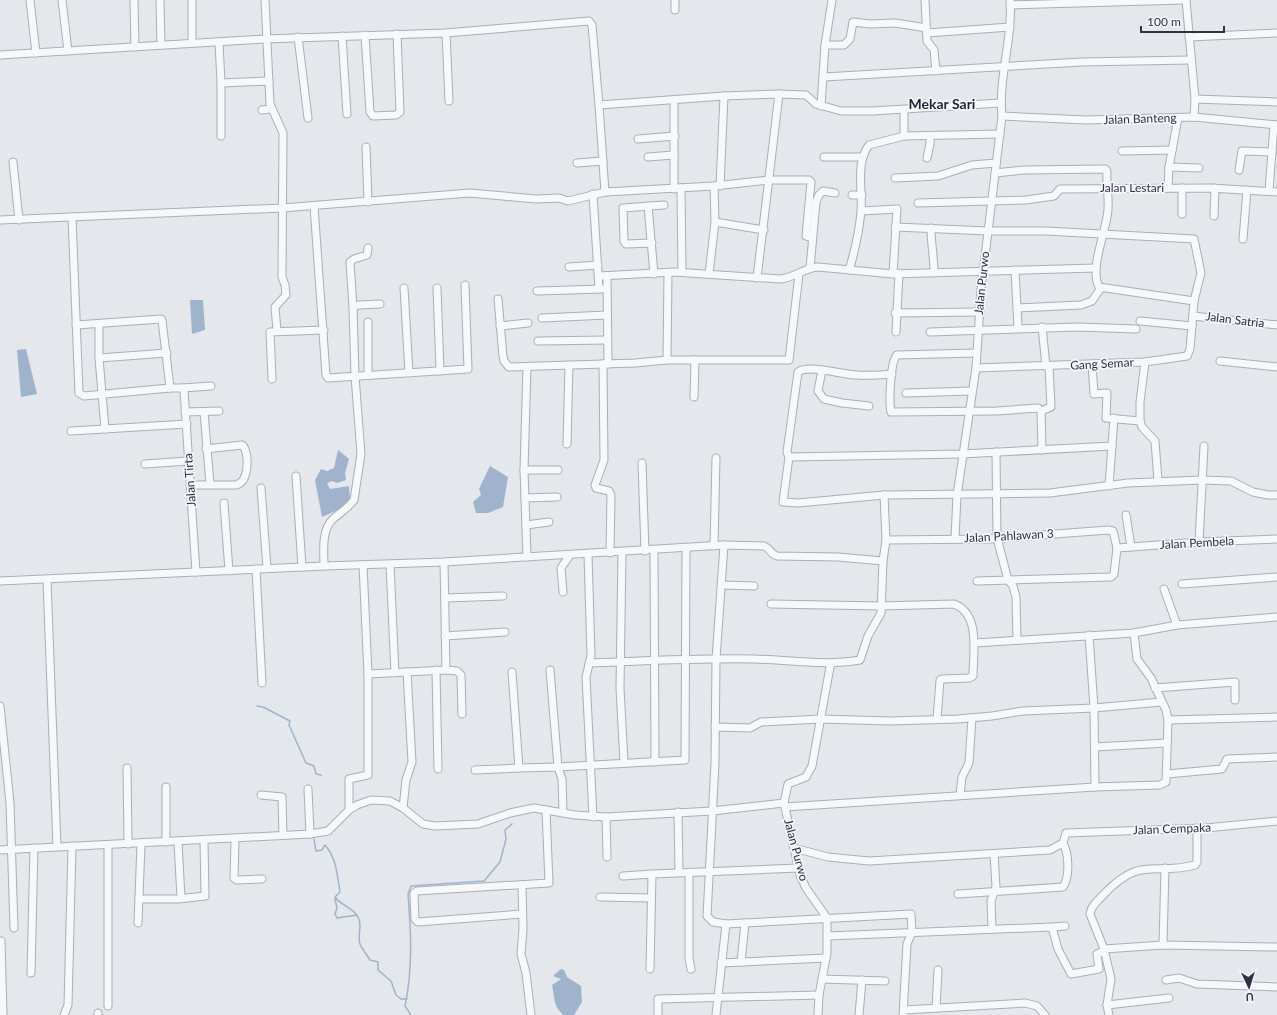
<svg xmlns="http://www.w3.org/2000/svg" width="1277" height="1015" font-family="Lato,sans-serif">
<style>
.water{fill:#9fb4cc}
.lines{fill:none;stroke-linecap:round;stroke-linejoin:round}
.stream{stroke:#9fb4cc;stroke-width:1.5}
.minor-casing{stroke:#a9aeb7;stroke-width:9}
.minor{stroke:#f7f8fa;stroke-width:7}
.labels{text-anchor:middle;stroke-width:3.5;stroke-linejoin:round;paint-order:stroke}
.street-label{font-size:12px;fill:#2b3445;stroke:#f4f6f9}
.quarter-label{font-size:14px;font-weight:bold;fill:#1d2536;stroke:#f4f6f9}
</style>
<rect width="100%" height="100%" fill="#e4e7ec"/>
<g class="water">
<polygon points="203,300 205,330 192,334 190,300"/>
<polygon points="26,349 37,394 21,397 17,350"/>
<polygon points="338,450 349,459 345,473 346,480 337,483 332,481 327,483 330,489 349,486 350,500 338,510 322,517 315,480 321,469 327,471 334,468"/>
<polygon points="490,466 508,477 503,507 488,513 476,513 473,502 481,495 479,489"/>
<path d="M561,969L564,970L567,977L581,986L582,1002L574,1015H564C553,1007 555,998 552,985L561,979L553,976Z"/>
</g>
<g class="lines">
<g class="stream">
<polyline points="257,706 263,707 290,721 289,725 306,763 314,766 316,774 321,775"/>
<path d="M314,839L316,851L322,850L325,845C337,859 337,875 340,892L335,897C341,906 353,907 358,917C363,926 357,934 360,944C362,949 367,955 370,960L378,962V970L391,981L396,995L401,999H407"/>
<polyline points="335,899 337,908 335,914 337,918 357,915"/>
<path d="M411,1015L405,1006C413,968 411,932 408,894L411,886L484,881L500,862L506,839L505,830L512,824"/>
</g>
<defs>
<g id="minor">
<polyline points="30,0 36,53"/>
<polyline points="62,0 68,51"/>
<polyline points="134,0 135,47"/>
<polyline points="160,0 161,45"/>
<polyline points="265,0 270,104 283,133 282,277 285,285 286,295 275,307 277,331"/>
<polyline points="675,0 675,10"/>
<polyline points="925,0 927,41 934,50 936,71"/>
<polyline points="1186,0 1195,99 1194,117"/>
<polyline points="1010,5 1184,0"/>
<polyline points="446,33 449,101"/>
<polyline points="927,33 1010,27"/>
<polyline points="365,35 370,112 373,116 396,115 400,112 397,34"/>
<polyline points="342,36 347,114"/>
<polyline points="298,37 308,118"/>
<polyline points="1189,37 1277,33"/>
<polyline points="219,42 221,83 221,136"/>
<polyline points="192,43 192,0"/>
<polyline points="825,45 844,45 850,39 853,22 870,24 895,23 927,28"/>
<polyline points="0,55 265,39 446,33 589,21 592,25 599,105 724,96 779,94 806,95 816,104 841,111 873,111 1000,103"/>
<polyline points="824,77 1082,62 1190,60"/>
<polyline points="221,83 269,81"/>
<polyline points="1195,99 1277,102"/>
<polyline points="674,100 674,189"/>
<polyline points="599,105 605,192"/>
<polyline points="821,106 825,45 832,0"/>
<polyline points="262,110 270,109"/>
<polyline points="904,110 904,136"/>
<polyline points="1002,116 1086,120 1194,117 1277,125"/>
<polyline points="638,139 675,136"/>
<polyline points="366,147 368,202"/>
<polyline points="1122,151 1172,150"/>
<polyline points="648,157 674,155"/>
<polyline points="824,157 862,157"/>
<polyline points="927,158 930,144 930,136"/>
<polyline points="13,162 19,220"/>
<polyline points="577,163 603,161"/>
<polyline points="1169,167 1199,168"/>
<polyline points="1239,170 1242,151 1272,152"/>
<path d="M995,173L1024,170L1105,169L1107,171C1106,184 1109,197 1108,209C1107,231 1089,267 1099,287L1194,301"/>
<polyline points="895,178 938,176 972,165 996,163"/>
<polyline points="720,186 724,96"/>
<polyline points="681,188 682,272"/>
<polyline points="1168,188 1169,167 1178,118"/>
<polyline points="1269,191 1274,125"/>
<polyline points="593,194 599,289"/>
<polyline points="852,195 862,195"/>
<polyline points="918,203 1026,200 1054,196 1060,189 1210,188 1277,192"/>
<polyline points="314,206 326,375 328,378 468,369 465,285"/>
<polyline points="648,206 654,274"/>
<polyline points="861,211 897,209 893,274"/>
<polyline points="1182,214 1182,188"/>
<polyline points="1214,216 1215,188"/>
<polyline points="72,217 79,393 84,396 170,388"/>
<polyline points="0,220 282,208 470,193 536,199 559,198 568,201 605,192 714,186 769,180 809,180 811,182 806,236 812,238"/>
<polyline points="715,222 764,230"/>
<polyline points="895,227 988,231 1046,231 1194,239 1201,273 1194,301 1190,349 1187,356 1145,362 976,368"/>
<path d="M931,228C931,244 934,257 934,273"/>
<polyline points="1243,239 1247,190"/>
<polyline points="652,243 626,244 624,241 623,208 664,205"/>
<polyline points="569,267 598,265"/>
<polyline points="810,268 816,202 819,195 823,191 835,193"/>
<path d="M849,270C855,251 859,232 861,212C863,190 855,164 869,145L904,136L1000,134"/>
<polyline points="1015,270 1018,327"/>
<polyline points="709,274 715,222 714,186"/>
<path d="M599,276L674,272L780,279C794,278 804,268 818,267L893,274L1096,268"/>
<polyline points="607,276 608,364"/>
<polyline points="757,278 779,94"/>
<polyline points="404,288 409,373"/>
<polyline points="437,288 440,371"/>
<polyline points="537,291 602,289"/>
<polyline points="498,299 503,356 504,361 509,367 635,363 667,360 789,360 799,274"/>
<polyline points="353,307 350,262 354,259 367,255 368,248"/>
<polyline points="1017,308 1081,305 1092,301 1101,288"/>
<polyline points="895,313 980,312"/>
<polyline points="1193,316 1277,325"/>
<polyline points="542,318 607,315"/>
<polyline points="1140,321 1192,326"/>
<polyline points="368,322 368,375"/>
<polyline points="99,324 99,358 105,429"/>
<polyline points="76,325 161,319 162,320 170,388 182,388 184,390 196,572"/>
<polyline points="500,326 528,323"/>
<polyline points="1042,327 1046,366"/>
<polyline points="896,332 899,273"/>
<polyline points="930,332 1078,327 1136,329"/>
<polyline points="538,341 607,340"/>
<path d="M976,353L897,355C890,362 889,402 891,412L997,411L1038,408L1041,411L1042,450"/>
<polyline points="99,358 167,353"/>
<polyline points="667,360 668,273"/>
<polyline points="1220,361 1277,367"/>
<polyline points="1145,362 1140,402 1140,421 1142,427 1155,441 1158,481"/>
<polyline points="603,364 604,460 595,485 596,488 609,491 611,495 610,553"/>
<polyline points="1092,364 1094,394 1107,393 1106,418 1140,421"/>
<polyline points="822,370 818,391 824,399 842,403 869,406"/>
<path d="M892,374C880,375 869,376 857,375C843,375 810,364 798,372L787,452L789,457L783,502L798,503L884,495L1050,493L1128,483L1202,480L1231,481L1253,492L1268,495H1277"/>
<polyline points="272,379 270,332 324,330"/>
<polyline points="182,388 211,386"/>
<polyline points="906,393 972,391"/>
<polyline points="694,397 695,360"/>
<polyline points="1041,411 1051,407 1049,366"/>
<polyline points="185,412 219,411"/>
<polyline points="204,412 210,484"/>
<polyline points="71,431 187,424"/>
<polyline points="567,444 569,365"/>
<polyline points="996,452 997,538 1008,580 1013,586 1016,597 1017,640"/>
<polyline points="789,457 962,454 1112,446"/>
<polyline points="642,463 645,551"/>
<polyline points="145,464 188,461"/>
<polyline points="524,470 558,470"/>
<polyline points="296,476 302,567"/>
<path d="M191,485H236C249,482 249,457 244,447L242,445L206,449"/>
<polyline points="1109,486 1114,418"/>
<polyline points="261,488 267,568"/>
<polyline points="525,498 557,497"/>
<polyline points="224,503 229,571"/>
<polyline points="1126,515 1131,547"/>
<polyline points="526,525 549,522"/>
<path d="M955,539L957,495L976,368L981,290L1002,116C998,78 1013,39 1010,0"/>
<polyline points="886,540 989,539 1108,530 1113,531 1117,548 1114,574 1111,577 977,581"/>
<polyline points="1199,542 1204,446"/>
<polyline points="724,545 716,659 715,763 707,916 713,922 726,924 911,914 912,932 907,944 903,1015"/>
<polyline points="714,546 716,458"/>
<polyline points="1117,548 1199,542 1277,539"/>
<polyline points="654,551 655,762"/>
<polyline points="622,552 620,688 624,763"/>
<polyline points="588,554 591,656 586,677 593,817"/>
<polyline points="527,557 524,470 527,367"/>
<polyline points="390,565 395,673"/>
<path d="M324,566C324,552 321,530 333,519C340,513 348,508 354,500L361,454L355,376L353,307L359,305L380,304"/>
<polyline points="256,569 262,683"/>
<polyline points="47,580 57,846"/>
<path d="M0,581L324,566L444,562L724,545L764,546C770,548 770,554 777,556L838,557L883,561"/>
<polyline points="1182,584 1277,577"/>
<polyline points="722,585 754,586"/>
<polyline points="1164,589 1177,625"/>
<polyline points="563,592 561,568 570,555"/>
<polyline points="446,598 503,596"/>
<path d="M771,604L881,606L954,604C981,614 973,653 973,676L969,678L942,679L940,680L937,719"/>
<polyline points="445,636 505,632"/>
<polyline points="975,643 1134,633 1177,625 1277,617"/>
<path d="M589,663C644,661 699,658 754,659C791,660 823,666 860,660L868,636L881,613L883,561L886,540L884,495"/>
<polyline points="436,670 438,769"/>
<polyline points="446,670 457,671 461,675 462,714"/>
<polyline points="550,670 558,767 685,760 686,548"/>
<polyline points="512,672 519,768 558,767 562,779 563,813"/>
<polyline points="368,674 446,670 444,562"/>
<polyline points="1155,688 1235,682 1235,700"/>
<polyline points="0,706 10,803 14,928"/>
<polyline points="1168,720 1277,717"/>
<polyline points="715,727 750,728 761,722 821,719 889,721 958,719 992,716 1023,711 1094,708 1161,702"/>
<polyline points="1095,747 1167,743"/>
<polyline points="127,768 128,844"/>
<polyline points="475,770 519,768"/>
<polyline points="1167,774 1222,769 1227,759 1277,757"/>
<polyline points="1095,787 1160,785 1166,782 1168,720 1166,710 1151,678 1137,659 1134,633"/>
<polyline points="308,789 310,834"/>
<polyline points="261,795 282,797 283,835"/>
<polyline points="960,795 962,777 969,763 972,718"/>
<polyline points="785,807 1095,787 1094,708 1089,635"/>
<polyline points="403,808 406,780 412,762 407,672"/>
<polyline points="349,810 349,779 368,775 368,674 363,565"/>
<polyline points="678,812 679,872"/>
<polyline points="606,817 607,857"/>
<path d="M1197,828V862L1195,865C1152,876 1142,855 1104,894C1099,900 1091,905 1090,914L1104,949L1163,945L1277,947"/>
<polyline points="235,839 234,878 237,880 262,879"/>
<polyline points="166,842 166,787"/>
<polyline points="178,842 181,898"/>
<polyline points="108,845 108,1006"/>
<polyline points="794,848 828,857 869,861 1050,850 1063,843 1066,833 1206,828 1277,821"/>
<polyline points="0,850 310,834 328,831 349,810 357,805 371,800 390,801 403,808 423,824 435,826 478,824 510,813 534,808 575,815 606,817 712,811 784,803"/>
<polyline points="689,872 689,958 691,969"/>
<polyline points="652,874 798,868"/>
<polyline points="623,876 652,874 650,969"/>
<polyline points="522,885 523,929 521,954 526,973 531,1015"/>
<path d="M958,894L1063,887C1070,877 1069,854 1063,843"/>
<polyline points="600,897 650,898"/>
<polyline points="139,899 178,899 205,896 204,840"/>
<polyline points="522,914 418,922 415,919 414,893 417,891 549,883 546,810"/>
<polyline points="138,923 141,844"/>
<polyline points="1052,927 1065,926"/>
<polyline points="992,929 991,901 996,887 994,854"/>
<polyline points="828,936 1052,927 1058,949 1071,974 1099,969 1097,954 1104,951"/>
<polyline points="1,941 3,1014"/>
<polyline points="1163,945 1165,868"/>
<polyline points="1104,949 1111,979 1107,1005 1109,1015"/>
<polyline points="741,962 745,923"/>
<polyline points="721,963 826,958"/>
<polyline points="31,973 34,848"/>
<polyline points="822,979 885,981"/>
<polyline points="1166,980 1179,978 1197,984 1277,987"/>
<polyline points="1107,1005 1169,998"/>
<polyline points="936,1008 938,970"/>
<polyline points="904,1010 1025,1003 1037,1006 1045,1015"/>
<polyline points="98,1013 98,1015"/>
<polyline points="64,1015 68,1005 72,846"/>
<polyline points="658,1015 658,999 819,995"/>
<polyline points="716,1015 726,924"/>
<polyline points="818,1015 819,995 827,953 827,918 806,888 800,875 784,803 788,784 806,777 812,766 830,667 832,664"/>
<polyline points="859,1015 862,980"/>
</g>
</defs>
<use href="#minor" class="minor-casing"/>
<use href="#minor" class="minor"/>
</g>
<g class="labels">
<g class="street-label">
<text transform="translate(1140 119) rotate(-2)" y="4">Jalan Banteng</text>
<text x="1132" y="192">Jalan Lestari</text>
<text transform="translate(982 283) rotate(-84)" y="4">Jalan Purwo</text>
<text transform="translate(1235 320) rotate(7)" y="4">Jalan Satria</text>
<text transform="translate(1102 364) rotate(-3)" y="4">Gang Semar</text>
<text transform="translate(190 480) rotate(-94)" y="4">Jalan Tirta</text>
<text transform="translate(1009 536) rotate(-3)" y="4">Jalan Pahlawan 3</text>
<text transform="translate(1197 543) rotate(-3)" y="4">Jalan Pembela</text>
<text transform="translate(1172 829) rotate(-2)" y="4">Jalan Cempaka</text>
<text transform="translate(796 850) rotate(75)" y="4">Jalan Purwo</text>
</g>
<g class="quarter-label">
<text x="942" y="109">Mekar Sari</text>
</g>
</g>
<g transform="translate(1249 987) rotate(176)" stroke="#f4f6f9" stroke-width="3" paint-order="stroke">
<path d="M0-3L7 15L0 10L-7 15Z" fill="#2b3445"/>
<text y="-6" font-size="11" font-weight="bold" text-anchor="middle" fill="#2b3445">U</text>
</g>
<path d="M1141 26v6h83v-6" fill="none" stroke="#2b3445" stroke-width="2"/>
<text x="1147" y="26" font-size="12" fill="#2b3445" stroke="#f4f6f9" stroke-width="3" paint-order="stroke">100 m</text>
</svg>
